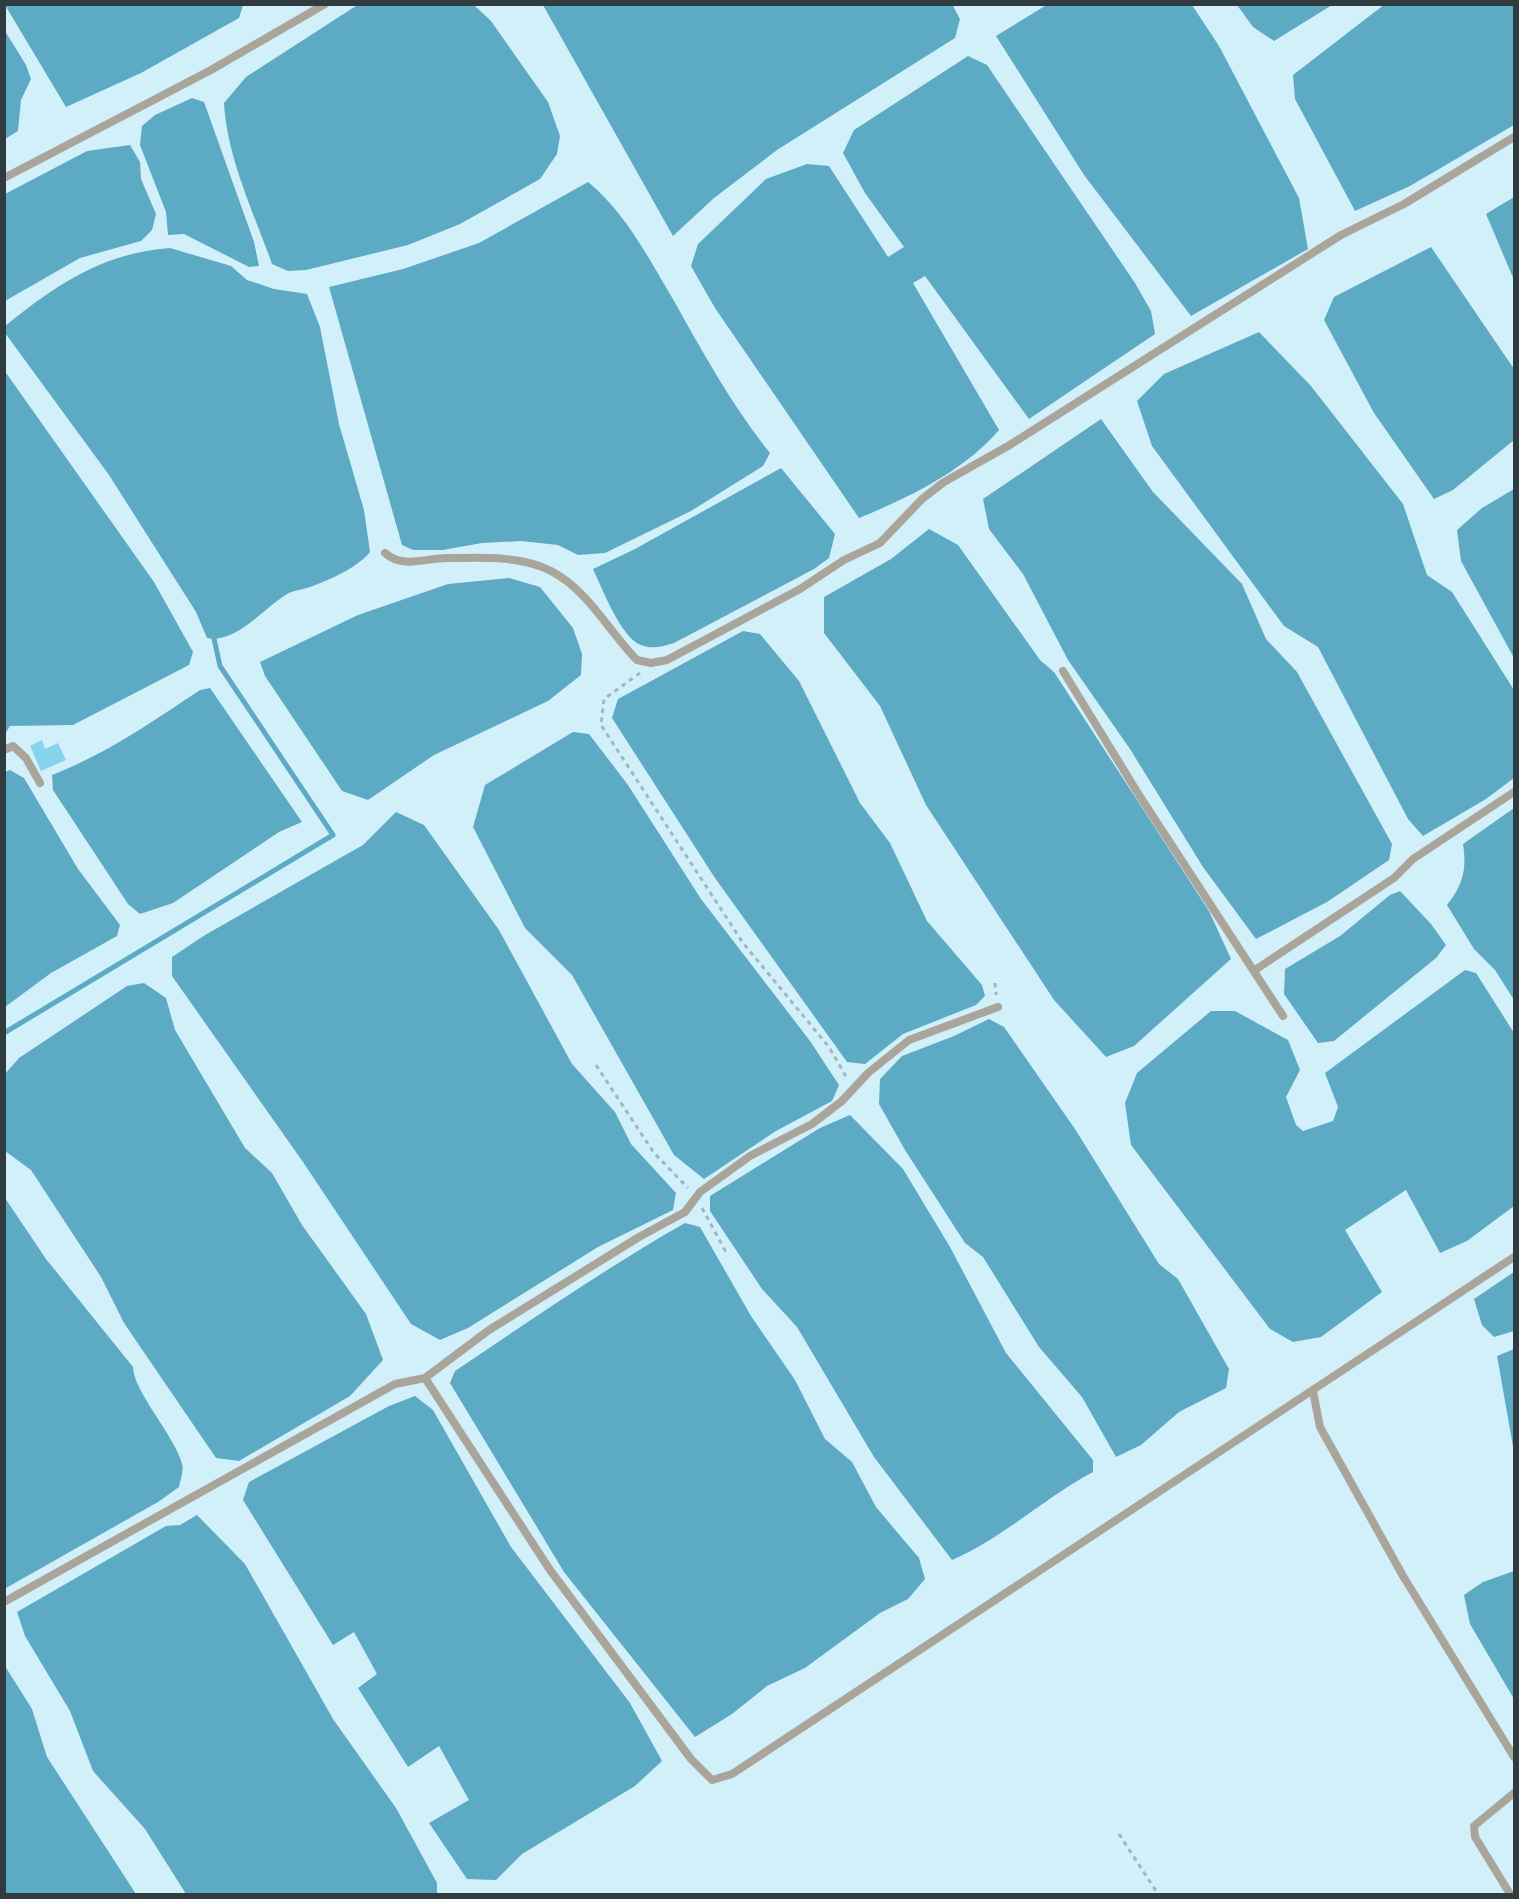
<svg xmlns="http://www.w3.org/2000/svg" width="1519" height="1899" font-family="Inter,sans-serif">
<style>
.water{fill:#5caac3}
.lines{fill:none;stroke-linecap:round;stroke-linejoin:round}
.stream{stroke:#5caac3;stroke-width:5}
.building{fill:#86d3ee}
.path{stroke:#9fb7c0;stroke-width:3;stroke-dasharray:4.5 4.5;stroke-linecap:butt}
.lane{stroke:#a9a59b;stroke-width:8}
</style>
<rect width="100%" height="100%" fill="#d2f0fa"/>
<g class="water">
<path d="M359,4L474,5L491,21L548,102L560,136L557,154L540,179L460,224L408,245L306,270L288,271L272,264C254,213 227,158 224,103L246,77Z"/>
<polygon points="952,4 960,19 955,38 777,150 714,198 673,236 543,5"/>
<polygon points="1048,4 1192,5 1219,46 1299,198 1308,249 1191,316 1084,175 996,36"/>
<polygon points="1385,4 1514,5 1514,125 1410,186 1355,211 1295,99 1293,75"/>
<polygon points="5,5 243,5 239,18 141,73 66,107"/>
<polygon points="1237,5 1332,5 1274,41 1253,27"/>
<polygon points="5,31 26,65 31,79 21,100 18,131 5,139"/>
<path d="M968,56L987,65L1135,283L1151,311L1155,334L1029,419L925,276L913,283L999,430C964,471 908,498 859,518L715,308L691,266L698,244L766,179L807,164L829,166L888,257L904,247L865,193L843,153L854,130Z"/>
<polygon points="192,98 204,102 254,242 259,266 249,267 184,234 168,235 166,212 140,145 142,126 155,115"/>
<polygon points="130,145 140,162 141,179 156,214 152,230 141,241 80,258 5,301 5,194 87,151"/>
<path d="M588,182C626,213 649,259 674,301C703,353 733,407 770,453L763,466L691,511L605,553L578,555L558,545L521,541L482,543L443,550H413L402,545L329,287L403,269L479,243Z"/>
<polygon points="1514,197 1514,280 1486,214"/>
<polygon points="1431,247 1514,369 1514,440 1453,490 1434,499 1374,413 1324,320 1334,297"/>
<path d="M170,248L231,266L247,280L274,289L307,294L320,327L339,424L364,510L370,552C356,569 327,581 307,588C301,590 295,590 289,593C265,606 237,644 207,638L196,612L109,475L5,333V326C56,285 102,253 170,248Z"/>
<polygon points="1259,332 1311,386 1403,504 1427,575 1452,592 1514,690 1514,778 1486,799 1423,836 1408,819 1318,647 1284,626 1152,446 1137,401 1164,374"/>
<polygon points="4,370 154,582 193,652 189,665 73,725 10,726 5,734"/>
<polygon points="1101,419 1153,492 1242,584 1266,639 1297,672 1392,844 1389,860 1327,902 1256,939 1203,867 1130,749 1068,660 1023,574 989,529 983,499"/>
<path d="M781,468L835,534L829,558L814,569L674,643C663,646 653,650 641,645C621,638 602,588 593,569L635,549Z"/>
<polygon points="1514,489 1514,658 1461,561 1457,530 1482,508"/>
<polygon points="929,529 958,545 1040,660 1054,672 1209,911 1231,959 1134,1046 1106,1057 1054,1000 926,805 880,706 824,633 824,597 891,559"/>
<polygon points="509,578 540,587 573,628 582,654 581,675 548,701 434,755 368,800 342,791 265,676 260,662 358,615 448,584"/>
<polygon points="743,631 760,634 799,681 860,803 890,843 927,921 982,985 985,996 976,1005 903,1034 865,1064 847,1062 715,878 612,718 618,699"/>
<path d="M210,688L302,822L279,832L173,903L140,914L128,904L53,790L52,775C106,754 152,722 200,690Z"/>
<polygon points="573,732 589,734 628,785 701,899 810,1041 839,1085 832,1101 776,1131 704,1179 674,1155 572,975 525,928 473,827 485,785"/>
<polygon points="10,770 24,778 78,869 120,925 117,936 51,973 5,1007 4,772"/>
<path d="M1514,808V1000L1495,970L1474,949L1447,905C1463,885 1467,869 1463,844Z"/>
<polygon points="396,812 424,825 499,930 572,1064 615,1112 631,1144 676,1193 673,1210 598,1247 468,1328 440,1340 411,1324 303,1162 172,976 172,957 205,935 363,845"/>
<polygon points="1400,891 1431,924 1446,945 1436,958 1334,1041 1318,1043 1284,994 1285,969 1340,936 1390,895"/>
<polygon points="1465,970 1476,973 1514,1033 1514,1206 1467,1241 1440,1253 1406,1190 1345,1230 1382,1292 1321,1337 1293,1342 1270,1329 1131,1145 1125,1103 1137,1073 1211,1011 1235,1011 1288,1040 1300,1070 1286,1097 1296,1125 1303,1131 1333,1121 1338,1107 1325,1073"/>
<polygon points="144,983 166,998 175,1030 245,1148 272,1173 302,1225 366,1314 383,1360 350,1396 239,1461 216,1458 124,1323 101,1277 31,1170 5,1151 5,1074 19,1058 127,986"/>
<polygon points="989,1019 1004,1027 1075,1129 1159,1264 1178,1279 1229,1369 1226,1388 1179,1412 1141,1445 1116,1457 1082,1397 1039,1347 983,1257 965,1243 905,1150 879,1104 880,1079 902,1056 954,1036"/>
<path d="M850,1115L903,1169L950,1247L1006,1353L1093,1460V1472C1044,1498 1003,1538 952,1560L874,1457L797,1327L762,1289L710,1211V1196L820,1128Z"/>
<path d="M5,1198L46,1259L133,1367C133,1391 175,1436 182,1464C184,1470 180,1481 179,1487L158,1502L6,1588Z"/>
<path d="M685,1223L700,1227L751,1316L795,1380L825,1439L852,1462L876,1507L919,1558L925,1579L908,1599L880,1613L805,1668L767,1686L732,1714L695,1737L564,1572L450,1383L455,1371C531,1320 606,1268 685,1223Z"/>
<polygon points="1514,1272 1514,1331 1494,1337 1482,1325 1474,1299"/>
<polygon points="1514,1349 1514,1452 1497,1356"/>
<polygon points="415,1396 433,1410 511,1547 630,1703 662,1761 635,1786 522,1854 496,1880 467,1879 429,1823 469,1800 439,1746 408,1767 358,1688 377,1674 354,1632 333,1645 243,1500 249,1482 389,1406"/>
<polygon points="197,1515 245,1564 333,1719 396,1808 437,1883 437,1894 186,1894 145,1829 93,1771 70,1711 25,1636 17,1612 166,1526 180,1525"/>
<polygon points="1514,1571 1514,1699 1470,1624 1464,1595 1483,1582"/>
<polygon points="5,1666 32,1709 47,1757 136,1894 5,1894"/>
</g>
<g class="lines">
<polyline class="stream" points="4,1033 333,835 220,666 213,634"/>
</g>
<polygon class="building" points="42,740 45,749 58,743 66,760 41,771 30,746"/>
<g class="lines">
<g class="path">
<polyline points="640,673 604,699 601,725 743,943 829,1047 848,1080"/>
<polyline points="995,983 996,995"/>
<polyline points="596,1065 654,1153 688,1188"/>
<polyline points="702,1208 727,1254"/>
<polyline points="1119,1834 1158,1894"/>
</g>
<g class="lane">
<polyline points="4,178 211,70 325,4"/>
<path d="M385,553C403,569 425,558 447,558C480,558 521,555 551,571C588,590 609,632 637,660L651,663L667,660L800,589L844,560L880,543L922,499L944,482L1008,446L1341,235L1404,204L1514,137"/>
<polyline points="1063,671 1139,795 1283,1016"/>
<polyline points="4,750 13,746 26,758 40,783"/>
<polyline points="1255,970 1394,878 1413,859 1514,792"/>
<polyline points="425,1378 550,1570 691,1759 712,1780 732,1774 1514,1257"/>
<polyline points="1313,1391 1320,1427 1403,1576 1514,1757"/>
<polyline points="4,1602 395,1384 425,1378 489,1330 639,1237 685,1212 700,1192 750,1156 812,1124 842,1101 868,1073 909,1040 998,1007"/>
<polyline points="1510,1894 1475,1837 1474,1826 1514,1793"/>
</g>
</g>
<rect width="1519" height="1899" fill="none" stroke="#303b40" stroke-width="12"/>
</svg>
